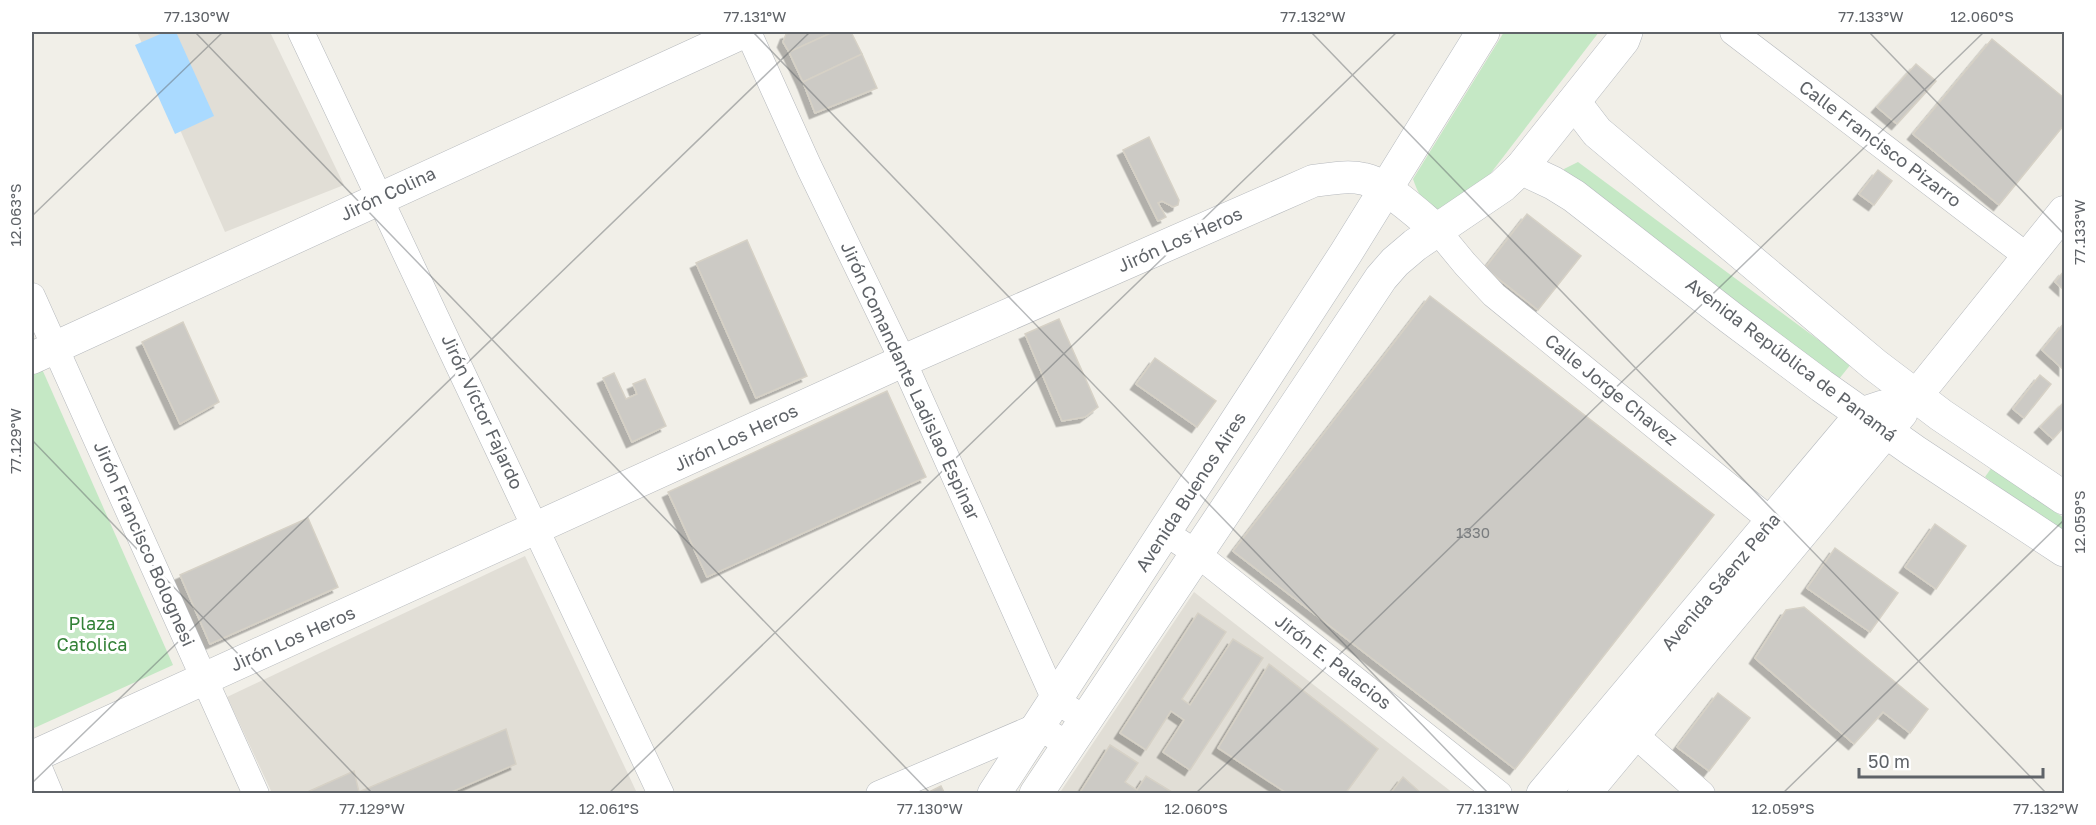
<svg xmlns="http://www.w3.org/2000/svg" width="2096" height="825" font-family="'Golos Text',sans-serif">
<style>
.education{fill:#e1ded6}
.green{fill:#c5e8c5}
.water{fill:#aadaff}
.building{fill:#cccac5;stroke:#d6d1c6;stroke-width:1.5;filter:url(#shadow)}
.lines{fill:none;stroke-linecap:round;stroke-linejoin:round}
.minor-casing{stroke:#b5b8bc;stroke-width:27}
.tertiary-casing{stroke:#b5b8bc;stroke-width:33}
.secondary-casing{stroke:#b6babf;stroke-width:34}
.minor{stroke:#fff;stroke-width:26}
.tertiary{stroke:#fff;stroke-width:32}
.secondary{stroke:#fff;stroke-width:33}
.ticks{fill:none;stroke:#5f6368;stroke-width:1.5;stroke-opacity:0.45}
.labels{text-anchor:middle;stroke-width:6;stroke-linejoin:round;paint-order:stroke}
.number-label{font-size:15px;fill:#7a7d7f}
.street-label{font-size:18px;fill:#5f6368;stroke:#fff}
.park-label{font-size:18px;fill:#348238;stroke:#fff}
.neatline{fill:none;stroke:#5f6368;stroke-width:2}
.ticks-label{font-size:15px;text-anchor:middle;fill:#5f6368}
</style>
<defs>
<filter id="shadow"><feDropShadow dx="-5.5" dy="5.5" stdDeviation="0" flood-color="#0004"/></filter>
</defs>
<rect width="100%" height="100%" fill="#f1efe8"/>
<g class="education">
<polygon points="137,32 270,32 344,185 225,232"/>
<polygon points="525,556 637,793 272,793 227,697"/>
<polygon points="1194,592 1453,793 1059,794"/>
</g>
<g class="green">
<path d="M1504,32H1599L1464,208C1434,215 1423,208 1413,179Z"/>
<polygon points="1578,162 1851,364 1839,379 1567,188 1564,169"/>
<polygon points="42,369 173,665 32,729 32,374"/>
<polygon points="1992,467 2064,518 2064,534 1985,477"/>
</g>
<polygon class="water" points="165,32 176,32 214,116 175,134 135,45"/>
<g class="building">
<polygon points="792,32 833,32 789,52 783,42 786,34"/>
<polygon points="833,32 851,32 862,54 803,82 789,52"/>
<polygon points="1992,39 2064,98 2064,125 1999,205 1913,134"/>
<polygon points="862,54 877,88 815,113 803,82"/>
<polygon points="1916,64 1936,81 1897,124 1877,107"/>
<polygon points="1149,137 1179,200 1178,205 1173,207 1162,201 1158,203 1166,217 1158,221 1123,150"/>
<polygon points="1878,170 1892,181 1874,205 1859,194"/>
<polygon points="1527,214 1581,256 1538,310 1485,268"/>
<polygon points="747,240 807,376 756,398 696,263"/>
<polygon points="2064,271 2064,290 2055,282"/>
<polygon points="1430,296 1714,515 1515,769 1233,551"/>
<polygon points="1059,319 1098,407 1085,417 1062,421 1025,334"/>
<polygon points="183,322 219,402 180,424 142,342"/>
<polygon points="2064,323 2064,370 2042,350"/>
<polygon points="1155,358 1216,401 1197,427 1136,384"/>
<polygon points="614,373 626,399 637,394 633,384 645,379 666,426 632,442 603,378"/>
<polygon points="2040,375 2051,384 2024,418 2013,409"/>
<polygon points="887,391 926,477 707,577 668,492"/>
<polygon points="2064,402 2064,427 2053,439 2040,427"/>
<polygon points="308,518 338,587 210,644 180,575"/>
<polygon points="1935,524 1966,546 1936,589 1905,567"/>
<polygon points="1835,548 1898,593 1870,632 1807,588"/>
<polygon points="1804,607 1928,709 1910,733 1883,712 1854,744 1755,658 1786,610"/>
<polygon points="1198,613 1226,632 1182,699 1190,705 1233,639 1263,658 1190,770 1163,752 1184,720 1171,711 1146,750 1120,733"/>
<polygon points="1269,664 1378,749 1345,794 1288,794 1218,748"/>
<polygon points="1718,693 1750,718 1709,771 1677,747"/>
<polygon points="506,729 516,764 447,794 303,794 354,771 359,792"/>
<polygon points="1110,745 1138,763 1125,782 1137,790 1146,776 1172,792 1171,794 1079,794"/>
<polygon points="1403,777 1422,794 1390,794"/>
<polygon points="941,786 945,794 925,794"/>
</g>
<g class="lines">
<defs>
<g id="minor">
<polyline points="301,32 661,794"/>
<polyline points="748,32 809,167 903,361 1055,700 1085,719"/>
<polyline points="1733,32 2028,257"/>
<polyline points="1437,230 1465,264 1494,295 1785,532"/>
<polyline points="32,296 256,794"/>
<polyline points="1166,533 1196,553 1499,794"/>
<polyline points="1634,734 1702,794"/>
<polyline points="34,756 50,794"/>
<polyline points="879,794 1038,726 1068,745"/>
</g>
<g id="tertiary">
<polyline points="32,358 744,32"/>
<polyline points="1916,396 2064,212"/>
<path d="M32,757L903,361L1313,181C1330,179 1347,175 1364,179C1385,183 1420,216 1437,230"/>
</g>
<g id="secondary">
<polyline points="1574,102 1597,132 1875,365 1941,415 2064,498"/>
<polyline points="1521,168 1553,183 1574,196 1731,318 1822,386 1914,451 2064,550"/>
<polyline points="994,794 1346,253 1483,32"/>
<polyline points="1036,794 1381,278 1395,262 1415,245 1502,186 1521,168 1623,40 1626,32"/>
<polyline points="1543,794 1862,414 1883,407"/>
<polyline points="1584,794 1901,413"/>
</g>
</defs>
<use href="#minor" class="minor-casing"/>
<use href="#tertiary" class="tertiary-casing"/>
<use href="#secondary" class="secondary-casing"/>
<use href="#minor" class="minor"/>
<use href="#tertiary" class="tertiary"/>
<use href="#secondary" class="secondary"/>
</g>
<path class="ticks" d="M195,32L931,794M753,32L1489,794M1311,32L2047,794M1869,32L2064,234M32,216L223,32M32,440L373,794M32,783L810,32M608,794L1397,32M1195,794L1984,32M1782,794L2064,520"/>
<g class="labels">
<g class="number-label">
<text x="1473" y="538">1330</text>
</g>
<g class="street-label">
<text transform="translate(1880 144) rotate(37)" y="6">Calle Francisco Pizarro</text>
<text transform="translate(388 194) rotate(-25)" y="6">Jirón Colina</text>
<text transform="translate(1180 240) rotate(-24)" y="6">Jirón Los Heros</text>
<text transform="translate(1791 360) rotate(37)" y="6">Avenida República de Panamá</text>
<text transform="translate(910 381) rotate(65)" y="6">Jirón Comandante Ladislao Espinar</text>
<text transform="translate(1611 390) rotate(39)" y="6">Calle Jorge Chavez</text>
<text transform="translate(482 412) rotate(65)" y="6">Jirón Víctor Fajardo</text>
<text transform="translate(736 438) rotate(-25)" y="6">Jirón Los Heros</text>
<text transform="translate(1191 492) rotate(-57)" y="6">Avenida Buenos Aires</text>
<text transform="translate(144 544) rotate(66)" y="6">Jirón Francisco Bolognesi</text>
<text transform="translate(1721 582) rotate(-50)" y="6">Avenida Sáenz Peña</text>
<text transform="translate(293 639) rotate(-24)" y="6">Jirón Los Heros</text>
<text transform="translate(1333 662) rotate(38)" y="6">Jirón E. Palacios</text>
</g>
<g class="park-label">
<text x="92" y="630">Plaza<tspan x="92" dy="21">Catolica</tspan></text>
</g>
</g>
<rect width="2096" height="825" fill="none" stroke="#ffffff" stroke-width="66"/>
<path d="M1859 768v9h184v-9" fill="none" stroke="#5f6368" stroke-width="3"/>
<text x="1868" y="768" font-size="18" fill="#5f6368" stroke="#ffffff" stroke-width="4.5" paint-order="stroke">50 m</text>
<rect x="33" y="33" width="2030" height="759" class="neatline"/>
<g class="ticks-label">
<text x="197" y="22">77.130°W</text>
<text x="755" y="22">77.131°W</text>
<text x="1313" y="22">77.132°W</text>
<text x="1871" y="22">77.133°W</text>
<text x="1982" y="22">12.060°S</text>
<text transform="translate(16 215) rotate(-90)" y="5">12.063°S</text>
<text transform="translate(2080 232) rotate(-90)" y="5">77.133°W</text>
<text transform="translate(16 441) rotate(-90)" y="5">77.129°W</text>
<text transform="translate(2080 522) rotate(-90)" y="5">12.059°S</text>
<text x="372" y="814">77.129°W</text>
<text x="609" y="814">12.061°S</text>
<text x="930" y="814">77.130°W</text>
<text x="1196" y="814">12.060°S</text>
<text x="1488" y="814">77.131°W</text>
<text x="1783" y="814">12.059°S</text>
<text x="2046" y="814">77.132°W</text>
</g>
</svg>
